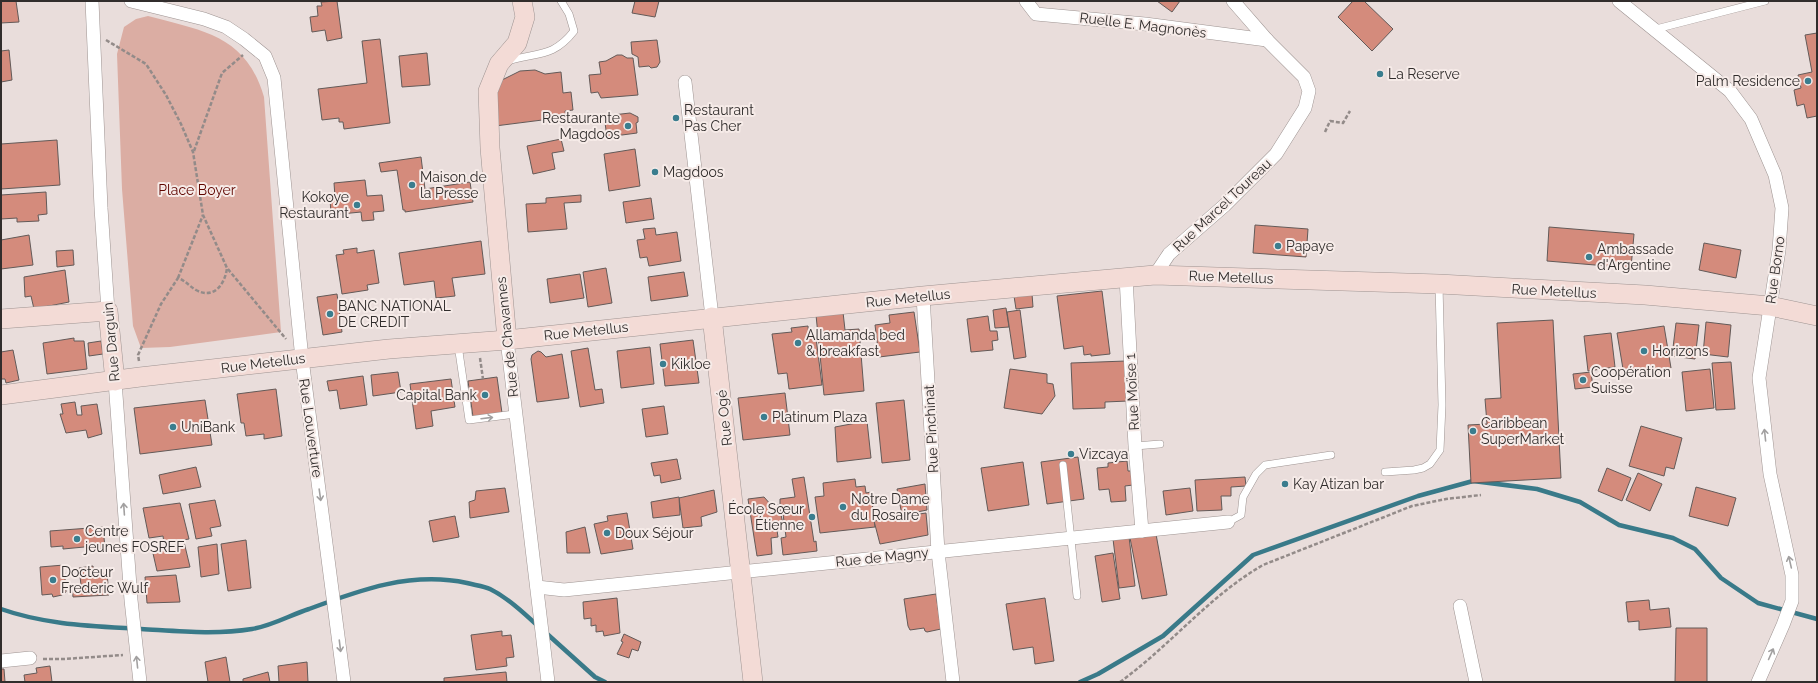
<svg xmlns="http://www.w3.org/2000/svg" width="1818" height="683" font-family="Raleway,sans-serif">
<style>
.green{fill:#dbada3}
.lines{fill:none;stroke-linecap:round;stroke-linejoin:round}
.stream{stroke:#397a89;stroke-width:4.5}
.building{fill:#d48b7c;stroke:#635a58}
.lane-casing{stroke:#9e9492;stroke-width:8}
.street-casing{stroke:#9e9492;stroke-width:14}
.secondary-casing{stroke:#9e9492;stroke-width:20}
.path{stroke:#938b89;stroke-width:2.5;stroke-dasharray:4 2;stroke-linecap:butt}
.lane{stroke:#fff;stroke-width:7}
.street{stroke:#fff;stroke-width:13}
.secondary{stroke:#f3dbd6;stroke-width:19}
.oneway{stroke:#a2a0a0}
.poi-dot{fill:#3a7d8e;stroke:#f6ebe8;stroke-width:1.5}
.labels{text-anchor:middle;stroke-width:4;stroke-linejoin:round;paint-order:stroke}
.street-label{font-size:14px;fill:#312d2c;stroke:#f6ebe8}
.poi-label{font-size:14px;fill:#312d2c;stroke:#f6ebe8;text-anchor:start}
.park-label{font-size:14px;fill:#600600;stroke:#f6ebe8}
</style>
<rect width="100%" height="100%" fill="#e9dddb"/>
<path class="green" d="M148,16C203,31 246,35 264,97L281,332L170,347L141,348L133,326L122,189L117,54L124,27L136,19Z"/>
<g class="lines">
<g class="stream">
<path d="M1,609C46,625 93,626 141,629C177,631 215,635 252,629C272,626 290,615 309,609C360,590 411,571 467,583C474,585 484,586 490,589C508,598 524,613 538,626"/>
<polyline points="545,632 595,677 605,682"/>
<polyline points="1080,682 1098,674 1163,636 1253,555 1418,496 1473,481 1537,489 1580,502 1619,525 1673,538 1695,549 1721,578 1758,603 1817,619"/>
</g>
</g>
<g class="building">
<polygon points="1,1 16,1 19,22 1,23"/>
<polygon points="337,1 342,38 327,41 325,30 312,32 310,17 318,16 317,6 322,6 321,2"/>
<polygon points="635,1 659,1 655,17 632,13"/>
<polygon points="1157,1 1180,1 1172,12"/>
<polygon points="1353,1 1364,1 1393,29 1372,51 1338,17"/>
<polygon points="1817,33 1817,116 1807,118 1804,104 1797,106 1794,90 1801,88 1798,75 1812,72 1805,35"/>
<polygon points="380,39 390,123 344,129 343,122 339,122 339,118 322,120 318,89 367,83 362,41"/>
<polygon points="657,40 660,62 657,67 651,68 649,66 639,67 638,57 632,54 631,42"/>
<polygon points="9,50 12,80 1,82 1,51"/>
<polygon points="427,53 430,85 402,87 399,56"/>
<polygon points="617,55 622,55 627,58 633,58 638,95 601,98 598,92 591,93 589,75 601,74 599,62 606,61"/>
<polygon points="535,70 545,74 561,72 563,93 571,92 573,110 565,111 566,117 495,126 498,82 520,71"/>
<polygon points="630,113 638,117 638,122 636,123 637,133 607,137 604,116"/>
<polygon points="561,139 564,151 552,153 555,169 533,174 527,146"/>
<polygon points="57,140 60,185 1,189 1,144"/>
<polygon points="635,149 640,186 609,191 604,154"/>
<polygon points="421,157 425,189 470,182 473,202 405,212 405,210 403,210 397,170 381,172 379,163"/>
<polygon points="365,180 367,196 382,195 384,211 373,212 374,220 362,221 361,212 331,215 330,198 335,197 334,183"/>
<polygon points="46,192 47,214 38,215 39,221 17,222 17,218 1,219 1,195"/>
<polygon points="581,195 581,202 564,203 567,229 528,232 526,204 546,203 546,198"/>
<polygon points="651,198 654,219 626,223 623,202"/>
<polygon points="1255,225 1308,229 1306,257 1253,253"/>
<polygon points="1549,227 1634,234 1631,268 1547,261"/>
<polygon points="655,228 656,235 677,232 681,261 649,266 647,257 640,258 637,240 645,239 643,229"/>
<polygon points="29,235 33,265 1,269 1,240"/>
<polygon points="481,241 485,274 452,278 455,296 436,298 434,281 404,285 399,253"/>
<polygon points="1704,243 1741,250 1736,278 1699,270"/>
<polygon points="357,248 357,253 374,250 379,283 367,285 368,290 342,294 336,255 344,254 343,250"/>
<polygon points="73,250 74,265 57,267 56,251"/>
<polygon points="606,268 612,303 588,307 583,272"/>
<polygon points="65,270 69,302 34,309 31,296 25,297 24,277"/>
<polygon points="684,272 688,296 651,301 648,277"/>
<polygon points="580,274 584,298 550,303 547,279"/>
<polygon points="1102,291 1110,354 1091,356 1091,354 1084,355 1083,346 1064,349 1057,296"/>
<polygon points="337,294 342,332 323,335 317,297"/>
<polygon points="1032,294 1033,307 1016,309 1014,296"/>
<polygon points="1006,308 1009,327 995,328 993,310"/>
<polygon points="1020,310 1026,357 1014,359 1007,312"/>
<polygon points="843,312 845,330 859,329 864,391 824,395 816,315"/>
<polygon points="914,312 920,352 879,357 875,325 890,323 889,315"/>
<polygon points="988,316 990,331 997,331 998,340 992,341 993,350 971,352 967,319"/>
<polygon points="1553,320 1561,478 1471,483 1468,425 1487,424 1485,399 1501,398 1497,323"/>
<polygon points="1706,322 1731,325 1728,357 1703,354"/>
<polygon points="1676,323 1699,325 1695,359 1672,356"/>
<polygon points="808,326 809,339 816,338 822,385 789,389 787,373 778,374 772,334 792,332 791,328"/>
<polygon points="1664,326 1671,368 1624,375 1617,333"/>
<polygon points="1611,333 1615,367 1588,371 1584,336"/>
<polygon points="74,338 74,341 84,341 87,369 47,374 43,343"/>
<polygon points="693,340 699,383 665,386 660,344"/>
<polygon points="101,341 103,354 89,356 88,343"/>
<polygon points="650,347 654,384 621,388 617,351"/>
<polygon points="588,348 595,390 602,389 604,403 580,407 571,351"/>
<polygon points="13,350 19,380 6,383 5,379 1,379 1,352"/>
<polygon points="538,351 541,352 546,357 562,354 569,398 537,402 531,359 532,355"/>
<polygon points="1126,361 1128,401 1105,402 1105,408 1073,409 1071,363"/>
<polygon points="1731,362 1735,409 1716,410 1712,363"/>
<polygon points="1010,369 1047,374 1047,383 1053,384 1055,396 1042,414 1004,408"/>
<polygon points="1710,369 1714,408 1686,411 1682,372"/>
<polygon points="398,372 401,392 373,396 371,375"/>
<polygon points="1591,372 1593,387 1575,389 1573,374"/>
<polygon points="363,376 367,405 340,409 337,390 329,391 327,381"/>
<polygon points="497,377 502,413 473,417 468,381"/>
<polygon points="451,379 455,407 431,411 433,426 416,429 410,384"/>
<polygon points="276,389 282,436 264,439 264,434 246,436 244,423 241,423 237,394"/>
<polygon points="785,393 790,435 743,440 738,398"/>
<polygon points="205,400 212,445 140,454 134,408"/>
<polygon points="904,400 910,460 882,463 876,403"/>
<polygon points="75,402 77,415 82,415 81,406 97,404 102,434 88,438 86,430 66,433 60,414 63,414 61,404"/>
<polygon points="664,406 668,434 646,437 642,409"/>
<polygon points="867,421 871,458 837,462 835,427"/>
<polygon points="1641,426 1682,438 1674,469 1666,467 1664,476 1629,466"/>
<polygon points="1078,457 1084,499 1047,504 1041,462"/>
<polygon points="677,459 681,479 661,483 660,475 654,476 651,463"/>
<polygon points="1127,461 1128,471 1131,471 1133,485 1125,486 1126,501 1111,502 1109,489 1099,490 1097,468 1108,467 1108,463"/>
<polygon points="1023,462 1029,505 988,511 981,468"/>
<polygon points="196,467 201,487 163,494 159,475"/>
<polygon points="1607,468 1631,478 1622,501 1598,491"/>
<polygon points="1638,473 1662,484 1650,511 1626,500"/>
<polygon points="804,477 814,542 816,541 817,551 783,555 781,538 786,537 782,506 780,506 780,499 795,497 792,479"/>
<polygon points="1245,477 1246,486 1231,487 1231,496 1221,496 1222,510 1197,511 1195,480"/>
<polygon points="855,479 856,487 865,486 866,493 871,492 875,527 820,533 815,497 824,496 823,483"/>
<polygon points="925,484 927,510 902,515 897,489"/>
<polygon points="1696,487 1736,498 1728,526 1689,516"/>
<polygon points="505,488 509,512 470,518 469,502 475,500 476,491"/>
<polygon points="1190,488 1193,511 1166,515 1163,491"/>
<polygon points="714,490 717,512 701,517 702,526 683,528 679,498"/>
<polygon points="679,497 680,515 653,518 651,502"/>
<polygon points="764,497 772,506 779,505 783,524 781,525 782,529 777,530 778,537 771,538 772,554 757,556 748,499"/>
<polygon points="215,500 221,526 210,528 212,536 196,539 189,504"/>
<polygon points="180,503 189,539 164,543 163,536 149,538 143,508"/>
<polygon points="627,513 633,549 601,554 594,524 608,521 607,516"/>
<polygon points="926,513 928,535 880,544 874,521"/>
<polygon points="455,516 459,537 433,542 429,521"/>
<polygon points="103,527 105,548 95,549 95,546 63,549 63,546 51,547 50,531"/>
<polygon points="585,527 590,553 567,553 566,532"/>
<polygon points="1156,534 1167,595 1142,599 1130,538"/>
<polygon points="1129,537 1135,586 1119,588 1113,539"/>
<polygon points="246,540 251,588 228,591 221,544"/>
<polygon points="184,542 190,567 157,571 152,549"/>
<polygon points="217,544 219,574 201,577 198,547"/>
<polygon points="1113,553 1120,599 1102,602 1095,556"/>
<polygon points="64,565 66,592 62,595 53,597 52,594 42,595 40,567"/>
<polygon points="93,566 94,574 107,573 109,595 73,597 72,586 81,585 79,568"/>
<polygon points="176,575 180,602 147,603 145,577"/>
<polygon points="936,594 941,629 927,632 925,631 924,628 910,630 908,626 904,599"/>
<polygon points="617,598 620,633 604,636 603,631 596,632 596,625 591,626 591,618 584,619 583,602"/>
<polygon points="1045,598 1054,661 1035,664 1033,647 1013,650 1006,604"/>
<polygon points="1649,600 1650,610 1669,608 1671,627 1639,630 1639,621 1628,622 1626,602"/>
<polygon points="1676,628 1707,628 1707,682 1675,682"/>
<polygon points="502,631 502,636 511,635 514,657 506,658 507,666 476,670 471,635"/>
<polygon points="624,634 641,642 638,651 632,649 629,658 617,654 623,642 621,641"/>
<polygon points="226,657 230,682 208,682 205,662"/>
<polygon points="307,662 308,682 279,682 278,666"/>
<polygon points="50,666 52,682 25,682 24,675 37,673 36,668"/>
<polygon points="1,669 4,669 5,682 1,682"/>
<polygon points="268,672 270,682 243,682 243,679"/>
<polygon points="506,672 507,682 444,682 444,678"/>
</g>
<g class="lines">
<defs>
<g id="lane">
<polyline points="1656,29 1765,1"/>
<path d="M508,61C537,52 553,58 574,31L569,14L561,1"/>
<polyline points="458,345 469,420 515,414"/>
<polyline points="1135,446 1160,444"/>
<polyline points="1063,465 1077,596"/>
<polyline points="1385,472 1414,470 1423,468 1430,464 1440,450 1442,405 1439,285"/>
<polyline points="1228,522 1241,515 1243,497 1256,474 1265,465 1331,455"/>
</g>
<g id="street">
<polyline points="92,1 101,208 108,311"/>
<polyline points="131,1 204,19 226,27 244,39 265,56 274,78 302,359 344,682"/>
<polyline points="1026,1 1036,14 1145,24 1267,40"/>
<polyline points="1619,1 1730,91 1751,119 1775,175 1782,208 1779,250 1759,378 1770,474 1792,575 1792,601 1783,625 1758,682"/>
<polyline points="685,82 712,317"/>
<polyline points="1155,275 1169,254 1225,205 1276,154 1305,108 1309,91 1304,77 1267,40 1233,1"/>
<polyline points="1126,277 1135,446 1142,531"/>
<polyline points="923,296 938,552 953,682"/>
<polyline points="507,340 548,682"/>
<polyline points="115,381 131,600 140,682"/>
<polyline points="537,587 564,590 1228,522"/>
<polyline points="1460,606 1476,682"/>
<polyline points="1,661 30,658"/>
</g>
<g id="secondary">
<polyline points="712,317 753,682"/>
<polyline points="1,319 108,311 115,381"/>
<polyline points="507,340 490,148 488,91 499,64 517,43 525,17 522,1"/>
<polyline points="1,395 140,377 389,349 507,340 923,296 1155,275 1439,284 1645,295 1770,306 1817,316"/>
</g>
</defs>
<use href="#lane" class="lane-casing"/>
<use href="#street" class="street-casing"/>
<use href="#secondary" class="secondary-casing"/>
<g class="path">
<polyline points="106,40 146,64 166,95 181,124 193,152 203,215 227,268 286,339"/>
<polyline points="1325,132 1330,121 1343,123 1350,111"/>
<polyline points="194,151 222,73 243,55"/>
<polyline points="178,278 203,215"/>
<polyline points="480,358 483,379"/>
<path d="M139,361L138,355L161,304L178,278C186,281 189,286 196,290C214,300 225,284 227,268"/>
<polyline points="43,659 64,659 123,655"/>
<path d="M1120,682C1170,646 1209,596 1263,565L1412,506L1446,499L1481,495"/>
</g>
<use href="#lane" class="lane"/>
<use href="#street" class="street"/>
<use href="#secondary" class="secondary"/>
</g>
<defs><path id="oneway-shaft" d="M-6 0H5M1.5-3L5.5 0L1.5 3" fill="none" stroke-width="1.6" stroke-linecap="round" stroke-linejoin="round"/></defs>
<g class="oneway">
<use href="#oneway-shaft" transform="translate(487 418) rotate(-7)"/>
<use href="#oneway-shaft" transform="translate(1765 435) rotate(-96)"/>
<use href="#oneway-shaft" transform="translate(320 495) rotate(82)"/>
<use href="#oneway-shaft" transform="translate(124 509) rotate(-94)"/>
<use href="#oneway-shaft" transform="translate(1790 562) rotate(-103)"/>
<use href="#oneway-shaft" transform="translate(340 646) rotate(83)"/>
<use href="#oneway-shaft" transform="translate(1771 654) rotate(-66)"/>
<use href="#oneway-shaft" transform="translate(137 662) rotate(-96)"/>
</g>
<g class="poi-dot">
<circle cx="1380" cy="74" r="4"/>
<circle cx="1808" cy="81" r="4"/>
<circle cx="676" cy="118" r="4"/>
<circle cx="628" cy="126" r="4"/>
<circle cx="655" cy="172" r="4"/>
<circle cx="412" cy="185" r="4"/>
<circle cx="357" cy="205" r="4"/>
<circle cx="1278" cy="246" r="4"/>
<circle cx="1589" cy="257" r="4"/>
<circle cx="330" cy="314" r="4"/>
<circle cx="798" cy="343" r="4"/>
<circle cx="1644" cy="351" r="4"/>
<circle cx="663" cy="364" r="4"/>
<circle cx="1583" cy="380" r="4"/>
<circle cx="485" cy="395" r="4"/>
<circle cx="764" cy="417" r="4"/>
<circle cx="173" cy="427" r="4"/>
<circle cx="1473" cy="431" r="4"/>
<circle cx="1071" cy="454" r="4"/>
<circle cx="1285" cy="484" r="4"/>
<circle cx="843" cy="507" r="4"/>
<circle cx="812" cy="517" r="4"/>
<circle cx="607" cy="533" r="4"/>
<circle cx="77" cy="539" r="4"/>
<circle cx="53" cy="580" r="4"/>
</g>
<g class="labels">
<g class="street-label">
<text transform="translate(1143 25) rotate(7)" y="5">Ruelle E. Magnonès</text>
<text transform="translate(1222 205) rotate(-43)" y="5">Rue Marcel Toureau</text>
<text transform="translate(1775 270) rotate(-82)" y="5">Rue Borno</text>
<text transform="translate(1231 277) rotate(2)" y="5">Rue Metellus</text>
<text transform="translate(1554 291) rotate(3)" y="5">Rue Metellus</text>
<text transform="translate(908 298) rotate(-6)" y="5">Rue Metellus</text>
<text transform="translate(586 331) rotate(-6)" y="5">Rue Metellus</text>
<text transform="translate(507 337) rotate(-96)" y="5">Rue de Chavannes</text>
<text transform="translate(111 342) rotate(-95)" y="5">Rue Darguin</text>
<text transform="translate(263 363) rotate(-7)" y="5">Rue Metellus</text>
<text transform="translate(1132 392) rotate(-93)" y="5">Rue Moïse 1</text>
<text transform="translate(724 418) rotate(-96)" y="5">Rue Ogé</text>
<text transform="translate(311 428) rotate(82)" y="5">Rue Louverture</text>
<text transform="translate(931 429) rotate(-93)" y="5">Rue Pinchinat</text>
<text transform="translate(882 557) rotate(-6)" y="5">Rue de Magny</text>
</g>
<g class="poi-label">
<text x="1388" y="79">La Reserve</text>
<text x="1800" y="86" text-anchor="end">Palm Residence</text>
<text x="684" y="115">Restaurant<tspan x="684" dy="16">Pas Cher</tspan></text>
<text x="620" y="123" text-anchor="end">Restaurante<tspan x="620" dy="16">Magdoos</tspan></text>
<text x="663" y="177">Magdoos</text>
<text x="420" y="182">Maison de<tspan x="420" dy="16">la Presse</tspan></text>
<text x="349" y="202" text-anchor="end">Kokoye<tspan x="349" dy="16">Restaurant</tspan></text>
<text x="1286" y="251">Papaye</text>
<text x="1597" y="254">Ambassade<tspan x="1597" dy="16">d'Argentine</tspan></text>
<text x="338" y="311">BANC NATIONAL<tspan x="338" dy="16">DE CREDIT</tspan></text>
<text x="806" y="340">Allamanda bed<tspan x="806" dy="16">&amp; breakfast</tspan></text>
<text x="1652" y="356">Horizons</text>
<text x="671" y="369">Kikloe</text>
<text x="1591" y="377">Coopération<tspan x="1591" dy="16">Suisse</tspan></text>
<text x="477" y="400" text-anchor="end">Capital Bank</text>
<text x="772" y="422">Platinum Plaza</text>
<text x="1481" y="428">Caribbean<tspan x="1481" dy="16">SuperMarket</tspan></text>
<text x="181" y="432">UniBank</text>
<text x="1079" y="459">Vizcaya</text>
<text x="1293" y="489">Kay Atizan bar</text>
<text x="851" y="504">Notre Dame<tspan x="851" dy="16">du Rosaire</tspan></text>
<text x="804" y="514" text-anchor="end">École Sœur<tspan x="804" dy="16">Étienne</tspan></text>
<text x="85" y="536">Centre<tspan x="85" dy="16">jeunes FOSREF</tspan></text>
<text x="615" y="538">Doux Séjour</text>
<text x="61" y="577">Docteur<tspan x="61" dy="16">Frederic Wulf</tspan></text>
</g>
<g class="park-label">
<text x="197" y="195">Place Boyer</text>
</g>
</g>
<rect width="1818" height="683" fill="none" stroke="#312d2c" stroke-width="4"/>
</svg>
